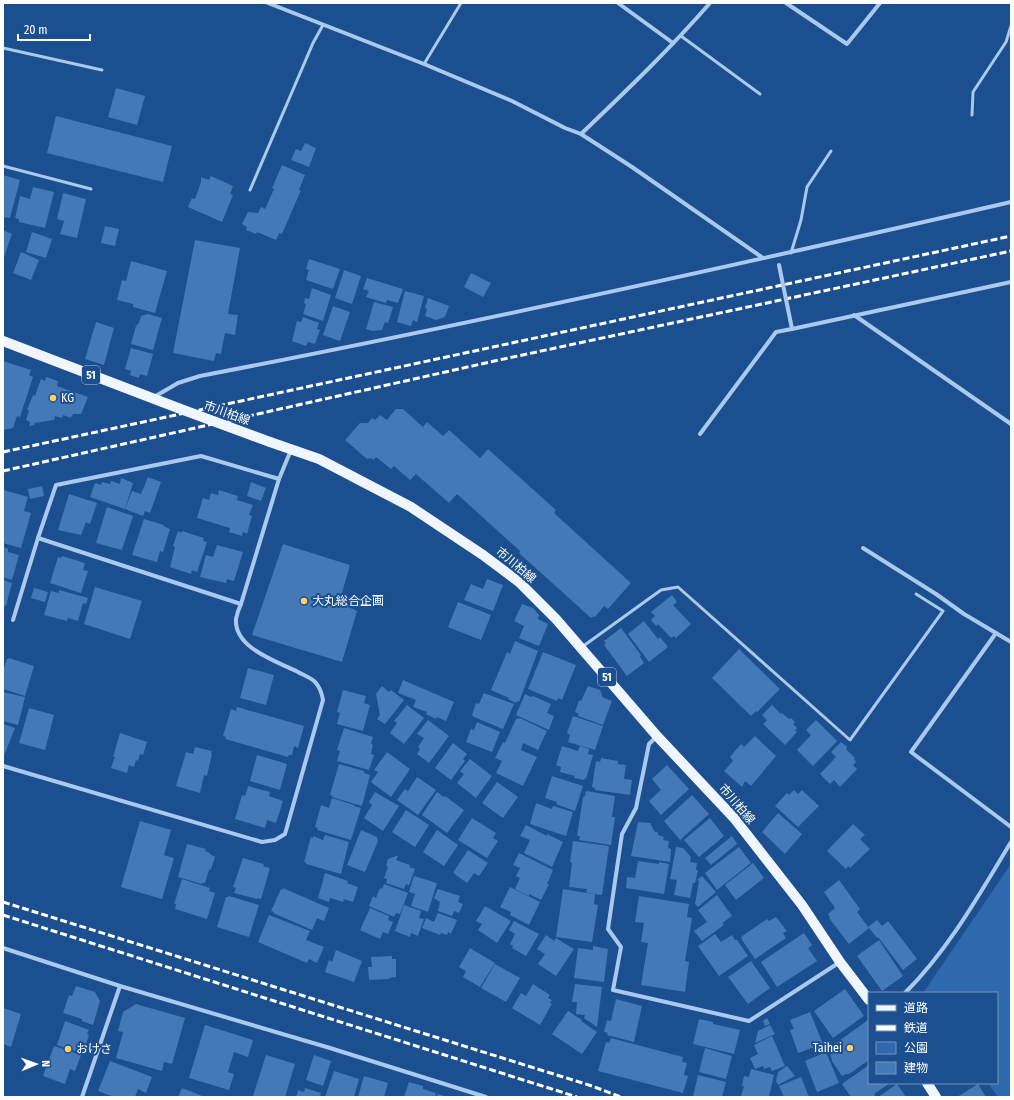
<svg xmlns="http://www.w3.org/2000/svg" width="1014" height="1100" font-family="'Fira Sans Condensed','Noto Sans JP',sans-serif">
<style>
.green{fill:#2e69ad}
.building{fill:#4478b7}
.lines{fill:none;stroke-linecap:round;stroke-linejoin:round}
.lane{stroke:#a9c9ee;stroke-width:3}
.street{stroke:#a9c9ee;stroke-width:4}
.primary{stroke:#f0f6ff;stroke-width:10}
.rail{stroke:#fff;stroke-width:3;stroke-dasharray:7 3;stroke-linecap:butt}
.street-bridge{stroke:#a9c9ee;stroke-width:4}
.primary-bridge{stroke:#f0f6ff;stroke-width:10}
.poi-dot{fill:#ffd166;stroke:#1b4f8f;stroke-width:1.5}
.labels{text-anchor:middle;stroke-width:4;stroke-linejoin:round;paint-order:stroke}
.shield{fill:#1b4f8f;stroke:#bbcadd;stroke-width:1}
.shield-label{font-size:11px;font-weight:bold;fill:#fff}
.poi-label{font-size:12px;fill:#fff;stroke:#1b4f8f;text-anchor:start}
.street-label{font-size:12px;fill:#fff;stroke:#1b4f8f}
</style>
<rect width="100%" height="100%" fill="#1b4f8f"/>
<polygon class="green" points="1011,864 1011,1097 998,1097 988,1083 997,1083 997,993 923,993"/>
<g class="building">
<polygon points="116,88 145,96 137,125 108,117"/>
<polygon points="56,116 172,146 163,182 47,153"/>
<polygon points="305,143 316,148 309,167 291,160 296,149 301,151"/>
<polygon points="282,165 305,175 299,190 301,190 282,234 279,233 276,240 257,232 256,234 246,230 247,227 242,224 248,212 258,213 261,207 265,209 274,189 272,188"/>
<polygon points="3,175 20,180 10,218 3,217"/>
<polygon points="211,176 233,186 230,194 233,195 222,222 188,207 192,198 195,199 201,182 201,177 209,180"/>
<polygon points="33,187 54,192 45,228 19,222 19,219 15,218 20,196 30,199"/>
<polygon points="63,193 86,199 77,238 60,234 64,221 57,219"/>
<polygon points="105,226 119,229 115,246 101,243"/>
<polygon points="3,230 12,234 3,260"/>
<polygon points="32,232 52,239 46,258 26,252"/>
<polygon points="195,240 240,248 228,314 238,315 235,335 225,333 221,354 216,353 214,361 173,353"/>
<polygon points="21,252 39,260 31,280 13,273"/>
<polygon points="309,259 340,269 333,289 306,280 309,270 306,269"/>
<polygon points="131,261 167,271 155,313 133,307 133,304 117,300 122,280 126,281"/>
<polygon points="344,270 361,276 352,304 335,298"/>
<polygon points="471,273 491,283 483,297 464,287"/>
<polygon points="367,278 403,289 398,303 387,300 386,303 366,297 369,291 363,289"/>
<polygon points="312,288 331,295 323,321 303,314 306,304 304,303 305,298 309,299"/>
<polygon points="405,291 424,296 417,322 413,320 411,326 397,322"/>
<polygon points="428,298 449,306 445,317 436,320 425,316 427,309 425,308"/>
<polygon points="374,302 393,307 388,323 385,322 382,330 372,331 366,329"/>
<polygon points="333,306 350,312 340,341 323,335"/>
<polygon points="148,314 162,318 153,350 131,344 136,326 139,323 141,316"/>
<polygon points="303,317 319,323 317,329 320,330 315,344 308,342 306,346 292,341 297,321 301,322"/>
<polygon points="96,322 114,328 104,365 85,359"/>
<polygon points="131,348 153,354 147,376 140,374 139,378 130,375 131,371 125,369"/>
<polygon points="3,361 31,370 29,375 33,377 20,417 17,416 13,428 3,430"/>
<polygon points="46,377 58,381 57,386 88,397 81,414 73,414 71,418 63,415 62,418 55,416 54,420 35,423 34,425 29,426 30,422 26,420 29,410 27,410 33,395 35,396 41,379 45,381"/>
<polygon points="396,409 403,409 423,427 427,422 443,436 449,430 480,458 488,449 556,510 554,513 631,583 608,609 604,606 595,617 594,616 591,618 519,553 520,551 457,494 449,503 416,474 410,480 394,466 391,469 376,457 373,460 371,458 370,459 368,458 367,459 345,440 360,423 368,423 372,418 375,420 380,415 387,420"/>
<polygon points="148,477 161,482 150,513 145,511 143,516 125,509 132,491 141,494"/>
<polygon points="121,478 133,483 125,509 90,497 95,483 101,485 102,482 110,484 111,481 120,484"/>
<polygon points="251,482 266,488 261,501 247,496"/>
<polygon points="42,486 44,496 30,499 28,489"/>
<polygon points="4,490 28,497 24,511 31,513 21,548 3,543"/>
<polygon points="219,490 238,496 237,500 253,505 249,515 252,516 247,534 243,532 242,536 229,532 230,528 197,518 203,498 209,500 211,493 218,495"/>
<polygon points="69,494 97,503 90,524 86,522 81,535 58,530"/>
<polygon points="107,507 133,516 122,550 96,543"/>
<polygon points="144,519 164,525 163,526 170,529 163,552 160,551 157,562 132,555"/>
<polygon points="178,531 181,533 182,531 204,538 203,541 207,542 197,572 192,570 191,574 170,567 175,547 173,546"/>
<polygon points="283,544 350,565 339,603 357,611 342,662 252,635"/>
<polygon points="217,545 243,552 234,581 227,579 226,583 200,577 206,555 213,557"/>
<polygon points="3,547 8,549 8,552 19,555 12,580 3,577"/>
<polygon points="62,556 85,563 83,570 88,571 81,593 50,583 58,557 61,558"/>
<polygon points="487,579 503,585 493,611 464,600 471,584 483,589"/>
<polygon points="3,580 12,583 6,606 3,605"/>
<polygon points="95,587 142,601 130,639 84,624"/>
<polygon points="34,588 48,592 45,602 31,598"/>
<polygon points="59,590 88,598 86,604 83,603 78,621 68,618 67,621 44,615 51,591 59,593"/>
<polygon points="672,595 677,602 673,605 691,624 676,638 674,636 671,638 658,624 656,626 651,620 655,616 651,612"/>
<polygon points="458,602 491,615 481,640 448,627"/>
<polygon points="522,604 533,608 539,615 538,619 548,624 539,646 519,638 524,626 514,621"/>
<polygon points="644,621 658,639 660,637 668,647 649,662 628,634"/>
<polygon points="621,628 641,655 640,657 644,663 627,676 604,645 606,643 604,641"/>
<polygon points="515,641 538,651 519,702 517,701 516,703 508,699 509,698 491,690 507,652 510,654"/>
<polygon points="739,649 780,689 757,712 756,711 751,716 712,678"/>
<polygon points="543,652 576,665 562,700 558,698 557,701 528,689"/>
<polygon points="9,658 34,666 25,696 3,689 3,671 7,659 8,659"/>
<polygon points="248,668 274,675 266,705 240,698"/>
<polygon points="403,680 454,702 446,721 437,717 436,719 426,714 427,712 413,707 416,700 398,693"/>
<polygon points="382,686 389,692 391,690 404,700 385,724 377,719 380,715 376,694"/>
<polygon points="588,686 600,690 602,695 602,697 612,701 603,725 578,716 579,714 575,712 579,700 581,701"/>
<polygon points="343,690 366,696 364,703 370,705 363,731 337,724 340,713 337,712"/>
<polygon points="3,692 25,697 18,725 3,721"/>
<polygon points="484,693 514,704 503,729 474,717 472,715 476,703 479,704"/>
<polygon points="525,694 531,697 533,696 551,704 547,713 554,716 549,730 516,715"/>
<polygon points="407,705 424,718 404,744 390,733 397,723 394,721"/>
<polygon points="772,705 781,714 782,713 789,719 791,718 795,722 793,724 797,728 795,731 797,732 785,745 763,724 767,720 762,715"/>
<polygon points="237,707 304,726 298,748 294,746 292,755 289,755 288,757 225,739 226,737 223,736 231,709 236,711"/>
<polygon points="29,708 54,715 45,750 19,743"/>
<polygon points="573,716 603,726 595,750 568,742 570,735 567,733"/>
<polygon points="520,718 547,731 538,750 523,743 521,750 537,757 523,786 496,773 502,761 495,758 503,742 505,743 516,719"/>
<polygon points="428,720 449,736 429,763 417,754 420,749 418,747 424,738 417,734"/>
<polygon points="816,720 837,741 813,766 797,750 811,735 806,730"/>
<polygon points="477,722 500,732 492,752 466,742 471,729 474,730"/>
<polygon points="3,724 15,728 3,758"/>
<polygon points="344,728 373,737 371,744 373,745 371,754 374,755 369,770 337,761 340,751 337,750"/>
<polygon points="120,733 147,742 143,755 140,754 138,761 136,760 134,767 129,765 127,773 111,768 115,757 113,757"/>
<polygon points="755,736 776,756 751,786 745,781 742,787 724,771 733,761 730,757 741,744 744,747"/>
<polygon points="841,742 847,747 846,749 855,758 854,759 856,762 853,765 857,769 840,787 834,780 830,784 820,774 836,757 831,752"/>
<polygon points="453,743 467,754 463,759 465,761 451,780 435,768"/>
<polygon points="562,746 578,751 580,746 589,749 588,754 593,755 586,779 585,778 584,780 574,778 575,776 560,772 561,767 556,765"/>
<polygon points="195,747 212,751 211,753 212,754 207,776 204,775 200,793 176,786 186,752 193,754"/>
<polygon points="387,752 410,769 391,797 371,782 378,772 374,770"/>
<polygon points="257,755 287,764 280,790 250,781"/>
<polygon points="601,758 618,761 618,764 626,765 624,779 632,780 630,795 595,790 595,788 592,787 596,761 600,762"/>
<polygon points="470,759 492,776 476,798 457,783 464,774 460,771"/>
<polygon points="339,764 364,771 364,773 370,775 362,806 332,797 333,796 330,795"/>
<polygon points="667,765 689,789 661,815 649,801 661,790 652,779"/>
<polygon points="552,776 583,786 575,811 556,804 557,802 545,798"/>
<polygon points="417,777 436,790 418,815 397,800 405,789 408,791"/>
<polygon points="497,782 518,797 503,818 482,803"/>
<polygon points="248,786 270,792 269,796 283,801 276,823 267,820 265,828 235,819 242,795 245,796"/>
<polygon points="794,790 798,794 802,790 819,806 798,827 775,806 787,793 789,795"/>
<polygon points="586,791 615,796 612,817 615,817 611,845 579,840 580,836 577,836 583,797 585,796"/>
<polygon points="375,792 399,806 383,831 364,818 372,805 369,802"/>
<polygon points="437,792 444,797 445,796 464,810 447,833 422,815"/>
<polygon points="692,795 709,814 680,840 664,821"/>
<polygon points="332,798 354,805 354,806 361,808 351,840 317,830 318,828 315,827 321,805 329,808"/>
<polygon points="536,803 552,809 553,806 573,812 566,836 530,824"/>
<polygon points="406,810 429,825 415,847 392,832"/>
<polygon points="778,813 802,834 785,854 762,832"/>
<polygon points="472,818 496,833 493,838 498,841 487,858 458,840"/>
<polygon points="710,818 724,836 699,857 684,840"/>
<polygon points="140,821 171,830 164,855 174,858 162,899 121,887"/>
<polygon points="638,822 650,823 655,832 658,832 658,835 664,837 663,840 669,841 668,848 671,849 670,862 631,856"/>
<polygon points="853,824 865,835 860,839 870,849 850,868 848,866 846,869 827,851"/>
<polygon points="526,825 547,836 547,834 563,842 552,867 524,853 530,840 520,836"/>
<polygon points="361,830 377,837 378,841 365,872 347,865"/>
<polygon points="437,830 458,845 444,866 423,852"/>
<polygon points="325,835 349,842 341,874 306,864 306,862 304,862 311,837 313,838 313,836 323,840"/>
<polygon points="732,836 737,844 711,865 705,858"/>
<polygon points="573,841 609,846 602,895 595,894 594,904 598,905 592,942 556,937 563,889 593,894 586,892 587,889 569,887 572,863 570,862"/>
<polygon points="187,844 206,849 205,851 210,853 210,854 215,857 211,869 209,870 205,883 202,883 202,884 178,877"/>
<polygon points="676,847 683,848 691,857 690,862 697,863 696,870 698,870 695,883 693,883 690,898 674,895 677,880 670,879"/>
<polygon points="739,847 751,863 717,890 705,873"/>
<polygon points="468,850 488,863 479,876 474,873 467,883 453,873"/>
<polygon points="519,853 553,870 547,884 549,884 541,900 529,894 529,896 515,889 520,878 516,876 520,868 513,865"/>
<polygon points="396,856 398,856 396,860 410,865 409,867 415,869 409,885 406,884 404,889 386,883 387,879 384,878 388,867 386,866 388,859"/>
<polygon points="243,858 264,864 263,866 270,868 261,899 258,898 257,899 234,893 236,888 233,887"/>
<polygon points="638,861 659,864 659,862 669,864 664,894 626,888 627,877 635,878"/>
<polygon points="753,863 764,878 736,900 725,885"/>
<polygon points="325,873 348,881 347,883 358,887 353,902 344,899 343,902 330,898 329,902 318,898"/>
<polygon points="414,876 437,883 428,912 411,906 415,894 409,892"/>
<polygon points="702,876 716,892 698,907 695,904 699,881 697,880"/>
<polygon points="182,879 210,888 209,891 215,893 207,919 175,909 176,904 174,904"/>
<polygon points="839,880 860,909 857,912 868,927 877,920 882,926 888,921 917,959 903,970 878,937 877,938 869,928 849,944 829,918 830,917 828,914 835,908 824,892"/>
<polygon points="384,884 408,893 400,914 396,913 394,917 369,906 373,896 376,898 380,888 382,889"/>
<polygon points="510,887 540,902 529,925 510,915 511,912 500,907"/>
<polygon points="283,888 329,908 324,921 317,918 312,930 273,913 274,912 271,911 281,889 282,890"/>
<polygon points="438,889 460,896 458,902 463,904 459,913 454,911 452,916 438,911 440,902 434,898"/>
<polygon points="717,895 732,916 722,923 724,925 702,941 694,931 707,922 698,910"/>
<polygon points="229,896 259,905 249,937 217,927 226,897 228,897"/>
<polygon points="639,896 689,904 687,917 692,918 685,961 689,962 685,992 641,985 648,943 641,942 644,923 635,922"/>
<polygon points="404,905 421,911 419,918 424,919 418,936 411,933 410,937 395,931"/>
<polygon points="485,906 511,921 497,943 478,930 482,924 476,921"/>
<polygon points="370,908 389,916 388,920 393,922 388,934 383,932 380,939 360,930"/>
<polygon points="438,913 457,920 451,934 448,932 447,935 441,933 440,935 422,928 426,918 434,922"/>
<polygon points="269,915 310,931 306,940 324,947 317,963 309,959 307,963 258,942"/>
<polygon points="776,917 787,931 783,933 786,938 755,959 742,940 741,937 767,919 769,921"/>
<polygon points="514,921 539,934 526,956 512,948 513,946 510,944 515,934 509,930"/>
<polygon points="804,933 812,945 808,948 817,961 777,987 761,962"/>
<polygon points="715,934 721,942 732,935 735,940 737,940 748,956 719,976 698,946"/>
<polygon points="546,935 554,941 556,938 574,949 556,976 538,964 545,954 537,949"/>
<polygon points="879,940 903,976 882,991 857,956"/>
<polygon points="593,946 608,949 604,982 574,978 578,948 593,950"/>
<polygon points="470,948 495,963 480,987 463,977 466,971 459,967"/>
<polygon points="336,950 362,961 354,982 325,972 329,960 332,962"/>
<polygon points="392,956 392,959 396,959 396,977 389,978 390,979 369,980 368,967 372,967 371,957"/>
<polygon points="751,961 770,988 748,1004 728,977"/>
<polygon points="495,964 520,978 506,1002 481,988"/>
<polygon points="533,984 550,995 548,998 552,1000 550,1003 552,1004 540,1025 512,1008 521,993 526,996"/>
<polygon points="575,984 602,987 597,1027 584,1018 585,1015 576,1014 577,1002 572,1002"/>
<polygon points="76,986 95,992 100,1001 93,1025 82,1021 82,1019 63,1013 69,995 72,996"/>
<polygon points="845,989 864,1016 833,1038 814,1011"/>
<polygon points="616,999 642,1006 634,1042 607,1035 608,1033 604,1032 607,1020 611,1021"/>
<polygon points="136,1004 185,1018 172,1064 164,1062 162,1071 116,1058 123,1032 118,1031 123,1012"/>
<polygon points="3,1008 21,1014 11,1047 3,1044"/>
<polygon points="568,1011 582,1020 581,1021 597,1032 582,1054 552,1034"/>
<polygon points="810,1012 823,1044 798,1053 790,1030 794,1029 790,1020"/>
<polygon points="767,1018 770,1024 765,1026 763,1021"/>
<polygon points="699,1019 713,1022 713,1024 740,1030 734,1054 693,1044"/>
<polygon points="868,1020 869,1022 869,1057 868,1058 869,1060 849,1074 846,1074 842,1076 832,1061 829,1048"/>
<polygon points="65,1021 89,1030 87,1034 89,1035 83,1054 57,1045"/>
<polygon points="205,1025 253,1040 248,1057 234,1052 228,1072 234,1074 229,1090 189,1078"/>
<polygon points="770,1025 775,1034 755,1043 758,1031"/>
<polygon points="772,1036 785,1066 772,1071 770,1067 764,1069 763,1066 755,1069 750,1058 758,1054 754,1045"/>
<polygon points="611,1038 683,1057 682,1062 687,1063 684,1075 688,1076 683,1093 598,1071 606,1042 609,1043"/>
<polygon points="54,1046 81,1055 75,1071 70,1069 65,1084 43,1076"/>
<polygon points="705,1048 732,1056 726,1079 699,1072"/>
<polygon points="826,1052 839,1083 817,1092 805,1061"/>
<polygon points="266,1055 295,1064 285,1097 253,1096"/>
<polygon points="314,1055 331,1061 323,1086 306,1080"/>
<polygon points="110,1061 152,1077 146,1093 138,1089 135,1097 114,1097 98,1091"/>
<polygon points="869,1065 869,1083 890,1083 874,1094 875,1096 874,1097 851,1097 842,1084"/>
<polygon points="787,1066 795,1076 778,1085 776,1081 778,1072"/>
<polygon points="751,1069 774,1075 769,1097 741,1096 744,1086 742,1086 744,1076 749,1077"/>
<polygon points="334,1071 359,1079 354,1097 325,1097"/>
<polygon points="698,1075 726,1082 722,1097 693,1097"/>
<polygon points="364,1076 388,1083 384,1097 358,1097"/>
<polygon points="801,1077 809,1097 784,1097 779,1086"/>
<polygon points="409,1082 423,1086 423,1089 436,1093 435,1097 404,1097"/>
<polygon points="897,1084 906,1097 878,1097"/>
<polygon points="978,1084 986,1097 957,1097"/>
<polygon points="182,1088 205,1097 178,1097"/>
<polygon points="305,1088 321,1093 320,1097 296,1097 298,1090 304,1092"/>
<polygon points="438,1094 447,1097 437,1097"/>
</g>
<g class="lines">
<g class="lane">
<polyline points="681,36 760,94"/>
<polyline points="3,48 102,70"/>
<polyline points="424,64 461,3"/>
<polyline points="972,115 973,92 1006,42 1011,26"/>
<polyline points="3,166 91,189"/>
<polyline points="250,190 313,43 323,25"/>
<polyline points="791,253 801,220 807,187 831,151"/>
<polyline points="582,647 661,590 678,587 850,740 943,611 916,594"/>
</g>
<g class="street">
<polyline points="268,3 424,64 512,101 565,128 581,134 632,167 763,258"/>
<polyline points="618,3 673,43"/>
<polyline points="786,3 847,44 880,3"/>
<path d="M581,134C625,92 670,49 710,3"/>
<polyline points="854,315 1011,424"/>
<polyline points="790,319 792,329 1011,282"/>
<path d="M154,397L178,383L200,376C472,324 742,264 1011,202"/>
<polyline points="700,434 776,332 792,329"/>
<polyline points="38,538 56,485 201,456 279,479"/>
<polyline points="863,548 936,594 964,614 1011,642"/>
<polyline points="13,620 38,538 241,604 279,479 291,450"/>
<polyline points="996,633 911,752 1011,827"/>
<polyline points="656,737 649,744 636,808 622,834 608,929 621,947 613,990 749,1021 840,962"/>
<path d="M3,766L262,842L275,840L285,834L323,700C322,694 320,688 316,683C312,678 303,675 298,672C276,661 234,648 236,619C237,614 239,608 241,604"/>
<polyline points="3,948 120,986 330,1048 486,1097"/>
<path d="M905,993C949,949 979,895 1011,842"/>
<polyline points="82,1097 120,986"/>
</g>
<g class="primary">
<polyline points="3,341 178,408"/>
<polyline points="270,442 319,459 411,507 483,555 519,582 556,619 657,736 734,818 802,905 840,962 869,1000"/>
<polyline points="927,1083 936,1097"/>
</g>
<g class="rail">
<polyline points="3,452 1011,236"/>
<polyline points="3,471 499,360 1011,251"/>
<polyline points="3,902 592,1086 621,1097"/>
<polyline points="3,915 577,1097"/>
</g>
<polyline class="street-bridge" points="779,265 790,319"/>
<polyline class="primary-bridge" points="178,408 270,442"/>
</g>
<g class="poi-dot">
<circle cx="53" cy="398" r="4"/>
<circle cx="304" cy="601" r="4"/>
<circle cx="850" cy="1048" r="4"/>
<circle cx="68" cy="1049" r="4"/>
</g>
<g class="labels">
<g class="shield">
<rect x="82" y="366" width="18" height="18" rx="3"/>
<rect x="598" y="668" width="18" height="18" rx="3"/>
</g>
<g class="shield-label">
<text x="91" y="379">51</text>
<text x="607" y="681">51</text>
</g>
<g class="poi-label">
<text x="61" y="402">KG</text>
<text x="312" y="605">大丸総合企画</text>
<text x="842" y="1052" text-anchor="end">Taihei</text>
<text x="76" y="1053">おけさ</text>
</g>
<g class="street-label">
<text transform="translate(227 413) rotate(20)" y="4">市川柏線</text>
<text transform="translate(516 565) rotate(40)" y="4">市川柏線</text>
<text transform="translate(737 804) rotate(49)" y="4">市川柏線</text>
</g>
</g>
<rect width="1014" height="1100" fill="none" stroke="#ffffff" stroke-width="8"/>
<rect x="868" y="992" width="130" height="92" fill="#1b4f8f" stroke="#7695bc"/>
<rect x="876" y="1005" width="20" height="6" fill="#f0f6ff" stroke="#7695bc"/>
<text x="904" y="1012" font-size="12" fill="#ffffff">道路</text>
<rect x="876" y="1025" width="20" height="6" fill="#ffffff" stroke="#7695bc"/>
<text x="904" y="1032" font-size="12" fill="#ffffff">鉄道</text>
<rect x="876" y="1042" width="20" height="12" fill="#2e69ad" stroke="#7695bc"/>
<text x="904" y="1052" font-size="12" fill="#ffffff">公園</text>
<rect x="876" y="1062" width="20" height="12" fill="#4478b7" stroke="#7695bc"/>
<text x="904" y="1072" font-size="12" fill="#ffffff">建物</text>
<g transform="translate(36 1064) rotate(88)" stroke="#1b4f8f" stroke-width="3" paint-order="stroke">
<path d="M0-3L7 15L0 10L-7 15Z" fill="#ffffff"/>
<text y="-6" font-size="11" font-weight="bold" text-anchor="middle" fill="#ffffff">N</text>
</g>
<path d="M18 34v6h72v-6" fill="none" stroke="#ffffff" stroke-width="2"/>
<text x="24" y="34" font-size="12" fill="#ffffff" stroke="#1b4f8f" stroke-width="3" paint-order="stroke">20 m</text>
</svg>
